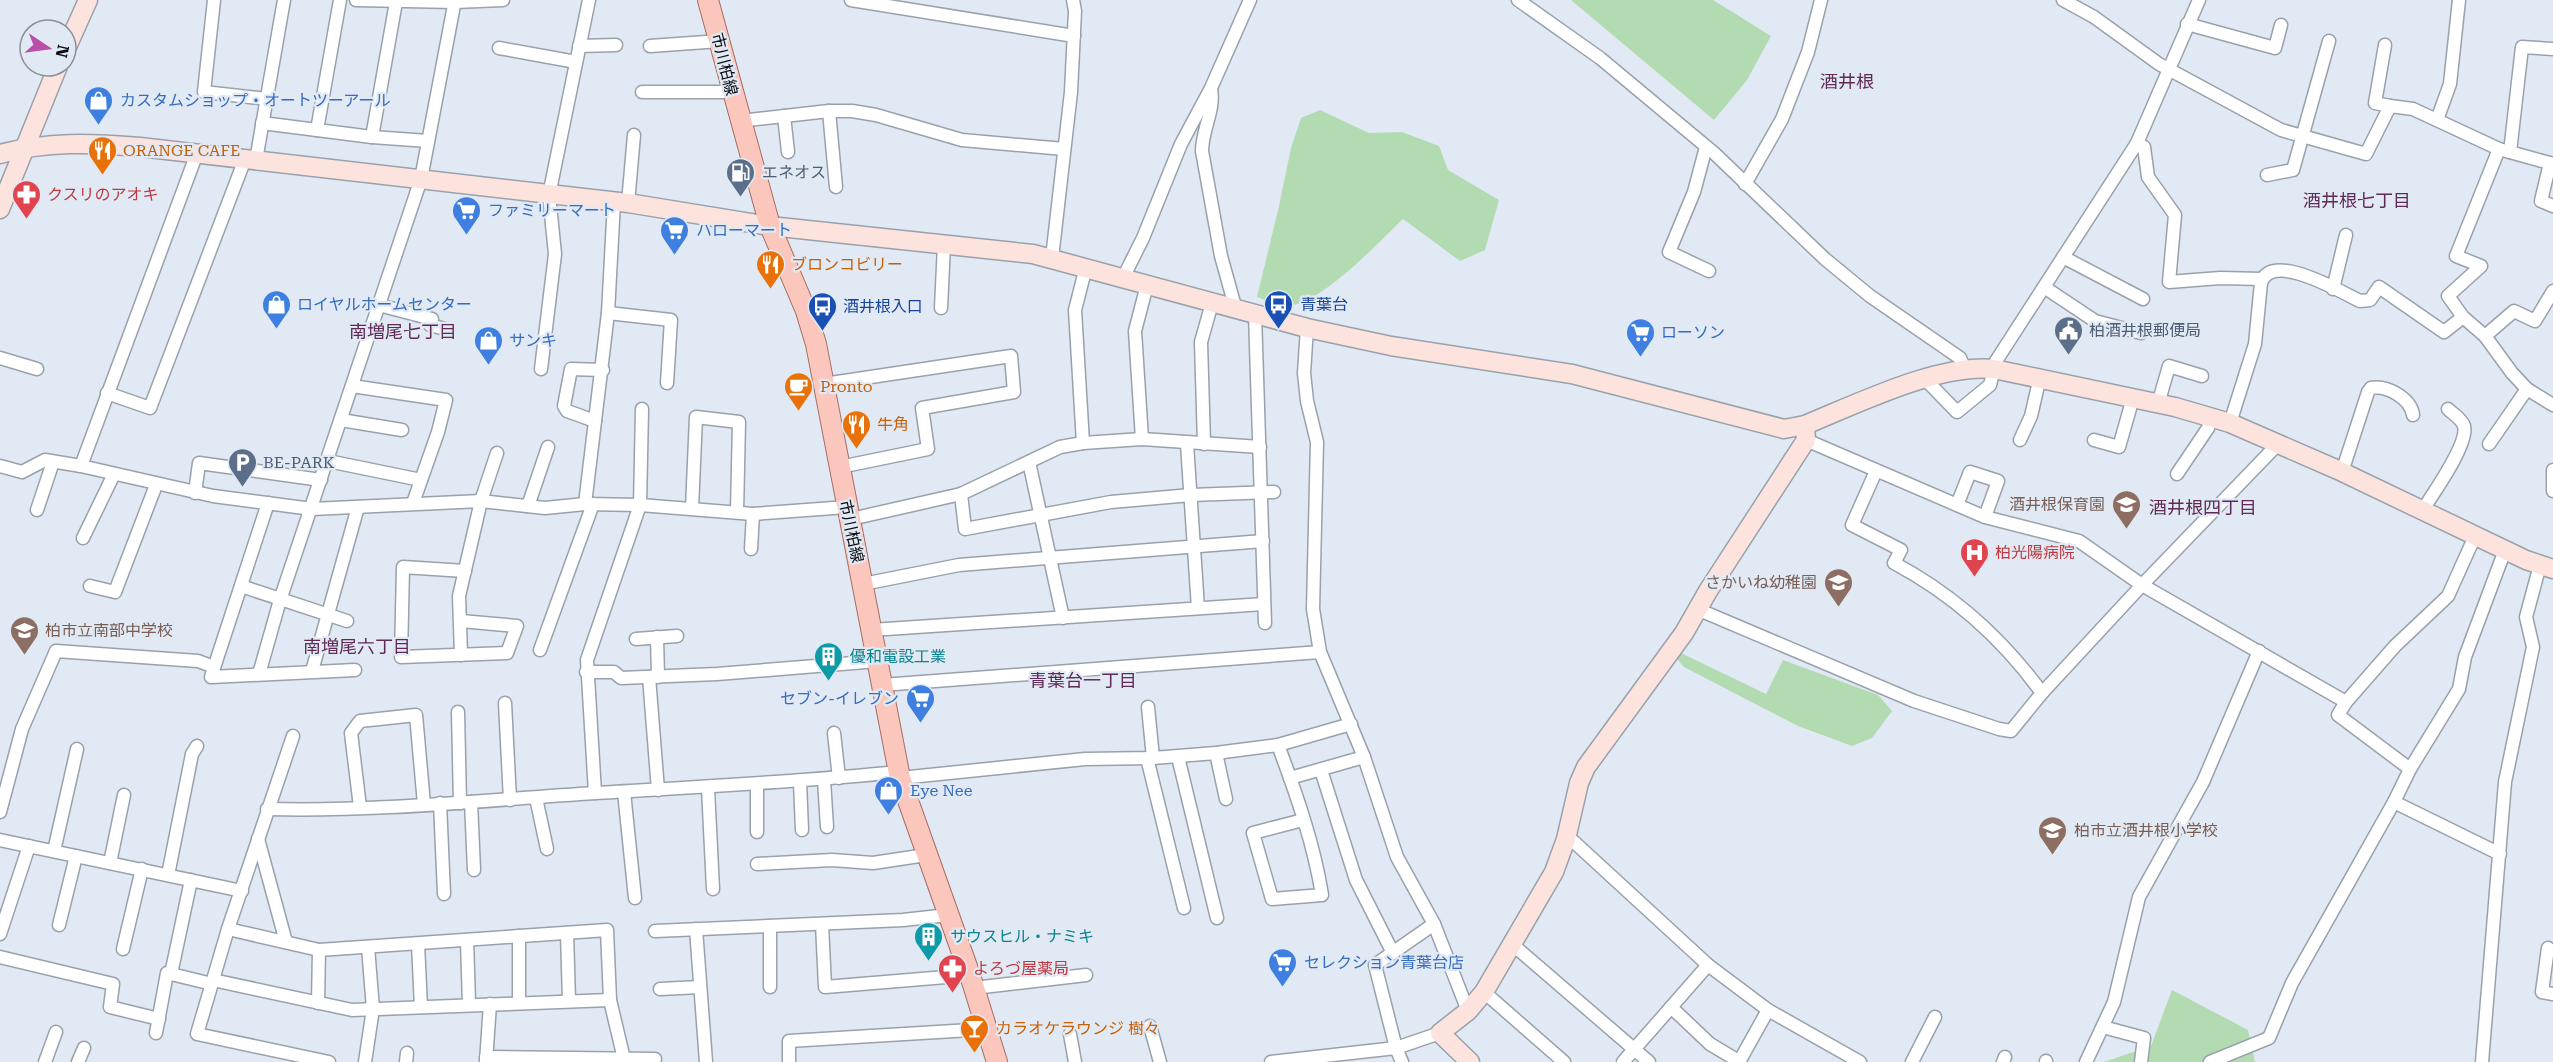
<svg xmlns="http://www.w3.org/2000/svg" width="2553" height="1062" font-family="'Roboto Serif','Noto Sans JP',serif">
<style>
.green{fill:#b3dbb2}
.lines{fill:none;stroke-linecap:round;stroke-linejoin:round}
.street-casing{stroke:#99a1ab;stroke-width:15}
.secondary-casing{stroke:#99a1ab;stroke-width:21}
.primary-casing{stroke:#a56d64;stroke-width:22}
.street{stroke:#fff;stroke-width:12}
.secondary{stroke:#fde3de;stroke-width:18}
.primary{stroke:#fbc7bd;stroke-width:20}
.labels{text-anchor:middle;stroke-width:4.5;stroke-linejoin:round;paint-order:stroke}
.street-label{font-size:16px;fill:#0a0c10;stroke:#e1e9f4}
.shop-label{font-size:16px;fill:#366cbe;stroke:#e1e9f4;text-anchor:start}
.food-label{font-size:16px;fill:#c56008;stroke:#e1e9f4;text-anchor:start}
.service-label{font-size:16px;fill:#4e5e75;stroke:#e1e9f4;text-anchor:start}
.health-label{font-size:16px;fill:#be3a42;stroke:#e1e9f4;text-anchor:start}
.transit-label{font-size:16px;fill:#164399;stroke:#e1e9f4;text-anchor:start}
.education-label{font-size:16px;fill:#785e54;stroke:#e1e9f4;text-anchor:end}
.culture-label{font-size:16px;fill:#0d838f;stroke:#e1e9f4;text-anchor:start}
.neighbourhood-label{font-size:18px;fill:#602a57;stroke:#e1e9f4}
</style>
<rect width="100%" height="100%" fill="#e1e9f4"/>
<g class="green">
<polygon points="1571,0 1713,0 1771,36 1747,80 1714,120"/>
<path d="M1320,110L1369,133L1402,132L1439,146L1448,170L1499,200L1485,250L1460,261L1403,219C1378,243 1322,303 1288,306C1279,307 1266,300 1257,297L1279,206L1291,148L1301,118Z"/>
<polygon points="1681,653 1766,694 1783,660 1878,695 1892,711 1872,738 1852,746 1798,726 1684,667 1677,659"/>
<polygon points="2172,990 2248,1030 2255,1062 2104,1062 2151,1046"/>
</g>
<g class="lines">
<defs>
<g id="street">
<polyline points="214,0 204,92 267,99"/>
<polyline points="356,0 455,2 503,0"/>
<polyline points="851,0 1074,36"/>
<polyline points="1518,0 1600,58 1714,153 1825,259 1870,296 1960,358 1965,369"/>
<polyline points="2063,0 2094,17 2159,64 2281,130 2366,154 2390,106 2413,109 2499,149 2553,164"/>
<polyline points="2187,24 2275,48 2281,25"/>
<polyline points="2385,45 2375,103 2390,106"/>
<polyline points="579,46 616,45"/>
<polyline points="650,46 720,41"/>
<polyline points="499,48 576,62"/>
<path d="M1211,89C1215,110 1202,130 1202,151L1221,256L1236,310"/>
<polyline points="642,92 732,92"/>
<polyline points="829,111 836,187"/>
<polyline points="784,116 788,152"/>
<polyline points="2437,120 2450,84 2459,0"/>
<polyline points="740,121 829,111 852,111 876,115 962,140 1064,149"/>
<polyline points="262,123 372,137 428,141"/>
<polyline points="317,130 340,0"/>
<polyline points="372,137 396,2"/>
<polyline points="2137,143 2144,147 2148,177 2175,215 2169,282 2220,278 2262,279"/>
<polyline points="1706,147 1694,192 1669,252 1709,271"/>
<polyline points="2499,149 2456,256 2481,266 2448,296 2463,317 2485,336 2512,373 2527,389 2553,405"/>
<polyline points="2510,152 2522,47 2553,49"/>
<polyline points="256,160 284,0"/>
<polyline points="2550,163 2541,201 2553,206"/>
<polyline points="2267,175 2293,170 2329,41"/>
<polyline points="1745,184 1782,119 1808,52 1821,0"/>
<polyline points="628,203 634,135"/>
<polyline points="2063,257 2143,299"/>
<polyline points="1052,258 1071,92 1075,11 1073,0"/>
<polyline points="1123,278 1143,238 1181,144 1211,88 1250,0"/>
<polyline points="2044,287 2095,321 2141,333"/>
<polyline points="2333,289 2346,235"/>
<polyline points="379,305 432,319 430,325 445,329"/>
<polyline points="941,308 944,245"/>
<polyline points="608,313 671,320 667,383"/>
<polyline points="1255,315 1265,623"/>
<polyline points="1307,328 1304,373 1307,401 1317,442 1313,609 1320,652 1364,757 1397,857 1434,924 1468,1011"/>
<polyline points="2485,336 2514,311 2535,321 2553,291"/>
<polyline points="0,358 37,369"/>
<polyline points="541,369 555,254 549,195 589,0"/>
<polyline points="1925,379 1957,412 1990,385 1996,361 2137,143 2199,0"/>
<polyline points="824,384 1011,356 1014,392 922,408 928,449 840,467"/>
<polyline points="352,386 446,400 438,432 413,503"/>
<polyline points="107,393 150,408 245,159"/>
<polyline points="2158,404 2169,366 2202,376"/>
<polyline points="341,420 402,430"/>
<polyline points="595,421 567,411 564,406 571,369 603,370"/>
<path d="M2230,423L2255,344L2261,283C2271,250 2341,292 2360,301L2370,300L2379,287L2444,332L2463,317"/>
<polyline points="1142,439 1135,331 1147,285"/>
<polyline points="1806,440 1985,517 2079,541 2142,585 2346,702"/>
<polyline points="2020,440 2031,416 2040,377"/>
<polyline points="2094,440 2119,447 2133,398"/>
<polyline points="1083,443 1075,310 1086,267"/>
<polyline points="1187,444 1198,608"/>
<polyline points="1204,444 1201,342 1212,303"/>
<polyline points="2489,444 2527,389"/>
<polyline points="328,461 421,480"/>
<polyline points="1029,462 1063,618"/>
<polyline points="0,466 22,472 45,460 81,466 213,496 312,509 481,501 545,508 585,504 640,505 753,514 847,507"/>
<polyline points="81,466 197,153"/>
<polyline points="2553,470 2553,491"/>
<path d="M1876,471L1852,525L1901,550L1894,563C1954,595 2002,638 2042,693"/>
<path d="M2342,472L2368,392L2371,388C2388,385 2411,399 2413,415"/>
<polyline points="2177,474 2208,428 2211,418"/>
<polyline points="195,493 199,463 321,480"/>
<polyline points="961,494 965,529 1111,502 1191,495 1274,492"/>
<polyline points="268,503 211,677 355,670"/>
<polyline points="585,504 608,313 614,202"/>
<polyline points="1957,505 1970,472 1998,481 1985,517"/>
<polyline points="528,506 548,447"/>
<polyline points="692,508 696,417 739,422 737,512"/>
<polyline points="37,510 53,462"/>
<path d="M2422,511C2432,495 2469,444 2464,426C2462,419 2453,414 2448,409"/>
<polyline points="851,519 961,494 1060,447 1083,443 1142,439 1260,447"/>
<polyline points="83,538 114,474"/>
<polyline points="751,549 753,514"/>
<polyline points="863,584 959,565 1263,541"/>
<polyline points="90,586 115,592 156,485"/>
<polyline points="241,586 347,621"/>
<polyline points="1697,609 1914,701 1999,729 2011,731 2042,693 2142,585 2277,445"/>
<polyline points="461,621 517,626 507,653 401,657 403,567 465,571"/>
<polyline points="871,630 1264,604"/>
<polyline points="657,637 658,677"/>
<polyline points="636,639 677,636"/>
<polyline points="540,650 593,504"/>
<polyline points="461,655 459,596 481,501 497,453"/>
<polyline points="312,671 358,507"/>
<polyline points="586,672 614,672 621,678 717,674 878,661"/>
<polyline points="259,674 280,600 421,179 455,0"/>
<polyline points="649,677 658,790"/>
<polyline points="882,685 1320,652"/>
<polyline points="505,703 510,800"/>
<polyline points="1148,707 1153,758"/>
<polyline points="458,712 460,803"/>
<polyline points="834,733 839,778"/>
<polyline points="293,736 228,929 197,1034 329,1062"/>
<path d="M1278,745C1296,793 1314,844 1322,895L1272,899L1253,833L1303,820"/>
<polyline points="1216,753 1226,799"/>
<polyline points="1178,757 1217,918"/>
<polyline points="1147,758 1184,908"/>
<polyline points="2410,769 2459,689 2465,657 2505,550"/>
<polyline points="1321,770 1356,880 1393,953"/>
<polyline points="900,778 1085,759 1153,758 1216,753 1278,745 1351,724"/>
<polyline points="1290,778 1364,757"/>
<polyline points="824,780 827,827"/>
<polyline points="800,782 802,830"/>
<polyline points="757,785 757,832"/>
<polyline points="708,788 713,889"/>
<polyline points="624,792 635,898"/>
<polyline points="595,793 587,660 640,505 642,409"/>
<polyline points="536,798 547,849"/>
<polyline points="471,802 474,870"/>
<polyline points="2394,802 2500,854"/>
<polyline points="440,803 444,894"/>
<polyline points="360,807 351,733 360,721 416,715 424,804"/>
<path d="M267,809C376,812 486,800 595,793C696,787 798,782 899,772"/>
<polyline points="0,812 22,729 56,651 198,661 214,667"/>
<polyline points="258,839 286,942"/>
<polyline points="1566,839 1573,841 1708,965 1768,1010 1860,1062"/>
<polyline points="0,840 242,891"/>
<polyline points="54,851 77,749"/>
<polyline points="110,863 124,795"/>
<polyline points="757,864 832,860 873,863 926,855"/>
<polyline points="168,875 192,754 197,746"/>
<polyline points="822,924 825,987 970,975"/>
<polyline points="59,925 76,856"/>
<polyline points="770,926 770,987"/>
<polyline points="228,929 319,950 607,930 610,1000 624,1059"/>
<polyline points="696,929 706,1062"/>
<polyline points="655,931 903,920 948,915"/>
<polyline points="567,933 569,1001"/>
<polyline points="0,934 29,846"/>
<polyline points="519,936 519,1003"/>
<polyline points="467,940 469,1004"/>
<polyline points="418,944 421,1007"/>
<polyline points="1512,944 1649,1062"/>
<polyline points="2548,948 2542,992 2553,994"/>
<polyline points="123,949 142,869"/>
<polyline points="0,957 113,984 110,1007 159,1019"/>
<polyline points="171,974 191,880"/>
<polyline points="213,980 352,1010 610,1000"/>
<polyline points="974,988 1086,975"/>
<polyline points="660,989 700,987"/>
<polyline points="1484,992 1564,1062"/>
<polyline points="318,1003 319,950"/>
<polyline points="1671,1007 1710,1044 1740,1062"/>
<polyline points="1150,1026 1160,1062"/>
<polyline points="2103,1027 2144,1038 2141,1062"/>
<polyline points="156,1033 167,973 212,984"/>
<polyline points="1070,1034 1075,1062"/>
<polyline points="486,1057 655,1059"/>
<polyline points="45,1062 56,1032"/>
<polyline points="78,1062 84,1048"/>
<polyline points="365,1062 373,1009 368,947"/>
<polyline points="406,1062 407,1053"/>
<polyline points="486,1062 490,1004"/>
<polyline points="789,1062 789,1041 987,1029"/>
<polyline points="1271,1062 1396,1048 1440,1033"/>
<polyline points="1402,1062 1396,1048 1375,965 1434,924"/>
<polyline points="1623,1062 1708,965"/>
<polyline points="1739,1062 1768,1010"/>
<polyline points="1912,1062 1935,1017"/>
<polyline points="2003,1062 2005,1057"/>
<polyline points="2046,1062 2046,1061"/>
<polyline points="2086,1062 2114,1002 2139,897 2203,782 2259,651"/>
<polyline points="2210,1062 2269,1038 2292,983 2394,802 2410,769 2338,715 2346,702 2395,646 2448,596 2475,536"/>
<polyline points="2482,1062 2505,782 2533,647 2526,617 2540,565"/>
</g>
<g id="secondary">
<polyline points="66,49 88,0"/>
<path d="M0,154C47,141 92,143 140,147L628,203L770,226L1033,254L1307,328L1391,346L1572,374L1784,429L1805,425C1859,403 1937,364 1994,369L2175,407L2230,423L2338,470L2526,560L2553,569"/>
<polyline points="0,209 58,66"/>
<polyline points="1470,1062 1440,1033 1468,1011 1484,992 1554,872 1566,839 1579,783 1586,767 1684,633 1708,591 1806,440 1805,425"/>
</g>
<polyline id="primary" points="708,0 770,226 806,311 816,344 900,778 970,975 997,1062"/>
</defs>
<use href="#street" class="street-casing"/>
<use href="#secondary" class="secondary-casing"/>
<use href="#primary" class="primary-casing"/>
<use href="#street" class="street"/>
<use href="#secondary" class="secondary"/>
<use href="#primary" class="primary"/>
</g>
<defs>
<symbol id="shop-pin" viewBox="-11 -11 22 30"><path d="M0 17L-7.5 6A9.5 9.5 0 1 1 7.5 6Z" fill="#3f7fe0" stroke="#e1e9f4"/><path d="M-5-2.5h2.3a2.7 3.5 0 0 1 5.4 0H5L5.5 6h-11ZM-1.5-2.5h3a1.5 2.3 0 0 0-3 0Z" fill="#fff"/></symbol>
<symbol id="restaurant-pin" viewBox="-11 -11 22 30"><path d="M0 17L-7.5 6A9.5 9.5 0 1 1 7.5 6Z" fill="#e8710a" stroke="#e1e9f4"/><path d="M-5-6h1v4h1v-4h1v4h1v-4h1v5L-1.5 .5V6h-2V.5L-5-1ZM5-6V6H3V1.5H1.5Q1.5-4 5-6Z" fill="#fff"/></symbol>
<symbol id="fuel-pin" viewBox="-11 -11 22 30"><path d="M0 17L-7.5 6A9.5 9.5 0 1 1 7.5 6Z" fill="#5c6f8a" stroke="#e1e9f4"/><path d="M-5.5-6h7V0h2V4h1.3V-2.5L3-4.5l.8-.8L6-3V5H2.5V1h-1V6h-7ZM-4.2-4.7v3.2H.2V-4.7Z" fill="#fff"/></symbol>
<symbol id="pharmacy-pin" viewBox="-11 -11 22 30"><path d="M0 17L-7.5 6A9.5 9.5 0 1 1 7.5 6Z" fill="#e0444e" stroke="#e1e9f4"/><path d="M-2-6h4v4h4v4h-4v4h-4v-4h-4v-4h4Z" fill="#fff"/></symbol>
<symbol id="supermarket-pin" viewBox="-11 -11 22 30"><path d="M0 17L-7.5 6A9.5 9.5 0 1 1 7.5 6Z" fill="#3f7fe0" stroke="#e1e9f4"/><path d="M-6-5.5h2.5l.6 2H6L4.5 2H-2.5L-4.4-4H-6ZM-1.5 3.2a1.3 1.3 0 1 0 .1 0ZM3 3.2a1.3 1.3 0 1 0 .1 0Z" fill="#fff"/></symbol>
<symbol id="bus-pin" viewBox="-11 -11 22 30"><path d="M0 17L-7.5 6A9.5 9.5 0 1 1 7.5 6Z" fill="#1a4fb4" stroke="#e1e9f4"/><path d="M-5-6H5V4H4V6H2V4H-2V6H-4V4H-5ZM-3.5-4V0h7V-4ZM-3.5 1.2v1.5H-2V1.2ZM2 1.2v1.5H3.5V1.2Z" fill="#fff"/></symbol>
<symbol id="civic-pin" viewBox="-11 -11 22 30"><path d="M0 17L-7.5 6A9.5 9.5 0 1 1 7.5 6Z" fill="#5c6f8a" stroke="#e1e9f4"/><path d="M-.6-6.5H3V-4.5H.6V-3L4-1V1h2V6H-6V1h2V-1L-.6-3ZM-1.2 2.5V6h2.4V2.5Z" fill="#fff"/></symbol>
<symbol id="cafe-pin" viewBox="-11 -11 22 30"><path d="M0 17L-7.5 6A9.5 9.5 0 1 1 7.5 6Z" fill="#e8710a" stroke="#e1e9f4"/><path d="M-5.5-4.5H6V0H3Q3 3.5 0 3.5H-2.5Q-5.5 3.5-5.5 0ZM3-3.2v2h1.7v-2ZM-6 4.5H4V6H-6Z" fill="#fff"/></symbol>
<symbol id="parking-pin" viewBox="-11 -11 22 30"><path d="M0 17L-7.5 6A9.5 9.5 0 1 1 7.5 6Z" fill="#5c6f8a" stroke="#e1e9f4"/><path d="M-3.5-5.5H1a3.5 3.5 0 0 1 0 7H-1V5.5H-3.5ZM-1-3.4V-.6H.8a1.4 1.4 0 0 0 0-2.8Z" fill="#fff"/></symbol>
<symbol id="school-pin" viewBox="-11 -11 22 30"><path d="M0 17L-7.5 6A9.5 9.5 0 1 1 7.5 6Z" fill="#8d6e63" stroke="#e1e9f4"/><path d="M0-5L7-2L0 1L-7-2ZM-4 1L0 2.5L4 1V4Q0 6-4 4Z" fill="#fff"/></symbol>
<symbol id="hospital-pin" viewBox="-11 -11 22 30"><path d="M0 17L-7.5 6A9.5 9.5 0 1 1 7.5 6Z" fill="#e0444e" stroke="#e1e9f4"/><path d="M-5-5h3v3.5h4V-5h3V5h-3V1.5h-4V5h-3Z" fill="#fff"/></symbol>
<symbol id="building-pin" viewBox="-11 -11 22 30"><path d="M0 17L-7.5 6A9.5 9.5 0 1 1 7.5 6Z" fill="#0f9aa8" stroke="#e1e9f4"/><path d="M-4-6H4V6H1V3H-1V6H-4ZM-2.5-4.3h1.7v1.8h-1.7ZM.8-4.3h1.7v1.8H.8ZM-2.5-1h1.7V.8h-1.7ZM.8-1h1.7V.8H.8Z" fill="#fff"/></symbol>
<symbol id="bar-pin" viewBox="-11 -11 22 30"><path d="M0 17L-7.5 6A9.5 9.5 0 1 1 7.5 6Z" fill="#e8710a" stroke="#e1e9f4"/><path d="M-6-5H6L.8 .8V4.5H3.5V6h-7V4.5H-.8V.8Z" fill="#fff"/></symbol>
</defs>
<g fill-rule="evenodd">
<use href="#shop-pin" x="82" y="84" width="33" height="45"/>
<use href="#restaurant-pin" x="86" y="134" width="33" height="45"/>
<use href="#fuel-pin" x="724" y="156" width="33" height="45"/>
<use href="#pharmacy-pin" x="10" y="178" width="33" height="45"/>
<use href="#supermarket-pin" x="450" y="194" width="33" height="45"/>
<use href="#supermarket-pin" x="658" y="214" width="33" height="45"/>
<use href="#restaurant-pin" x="754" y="248" width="33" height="45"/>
<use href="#shop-pin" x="260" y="288" width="33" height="45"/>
<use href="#bus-pin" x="1262" y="288" width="33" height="45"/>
<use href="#bus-pin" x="806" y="290" width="33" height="45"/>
<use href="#civic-pin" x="2052" y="314" width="33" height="45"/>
<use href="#supermarket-pin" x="1624" y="316" width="33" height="45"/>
<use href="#shop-pin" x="472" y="324" width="33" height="45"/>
<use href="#cafe-pin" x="782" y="370" width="33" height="45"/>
<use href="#restaurant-pin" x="840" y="408" width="33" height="45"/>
<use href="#parking-pin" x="226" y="446" width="33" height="45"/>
<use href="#school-pin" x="2110" y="488" width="33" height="45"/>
<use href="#hospital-pin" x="1958" y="536" width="33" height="45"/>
<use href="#school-pin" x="1822" y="566" width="33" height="45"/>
<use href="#school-pin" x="8" y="614" width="33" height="45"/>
<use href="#building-pin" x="812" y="640" width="33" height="45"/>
<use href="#supermarket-pin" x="904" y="682" width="33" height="45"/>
<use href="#shop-pin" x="872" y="774" width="33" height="45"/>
<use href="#school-pin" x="2036" y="814" width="33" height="45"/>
<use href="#building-pin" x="912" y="920" width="33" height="45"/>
<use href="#supermarket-pin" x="1266" y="946" width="33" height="45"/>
<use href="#pharmacy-pin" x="936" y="952" width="33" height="45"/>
<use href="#bar-pin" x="958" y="1012" width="33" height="45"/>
</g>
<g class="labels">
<g class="street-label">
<text transform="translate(725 64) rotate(76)" y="6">市川柏線</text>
<text transform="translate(852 531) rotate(78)" y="6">市川柏線</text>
</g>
<g class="shop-label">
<text x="120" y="106">カスタムショップ・オートツーアール</text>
<text x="488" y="216">ファミリーマート</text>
<text x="696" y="236">ハローマート</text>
<text x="297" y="310">ロイヤルホームセンター</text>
<text x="1661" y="338">ローソン</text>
<text x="509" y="346">サンキ</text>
<text x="899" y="704" text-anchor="end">セブン-イレブン</text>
<text x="910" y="796">Eye Nee</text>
<text x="1304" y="968">セレクション青葉台店</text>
</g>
<g class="food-label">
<text x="123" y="156">ORANGE CAFE</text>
<text x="791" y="270">ブロンコビリー</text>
<text x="820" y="392">Pronto</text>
<text x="877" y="430">牛角</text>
<text x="996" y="1034">カラオケラウンジ 樹々</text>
</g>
<g class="service-label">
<text x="762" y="178">エネオス</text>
<text x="2089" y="336">柏酒井根郵便局</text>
<text x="263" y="468">BE-PARK</text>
</g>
<g class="health-label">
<text x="47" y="200">クスリのアオキ</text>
<text x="1995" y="558">柏光陽病院</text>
<text x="973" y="974">よろづ屋薬局</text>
</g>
<g class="transit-label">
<text x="1300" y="310">青葉台</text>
<text x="843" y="312">酒井根入口</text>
</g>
<g class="education-label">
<text x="2105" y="510">酒井根保育園</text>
<text x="1817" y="588">さかいね幼稚園</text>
<text x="45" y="636" text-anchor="start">柏市立南部中学校</text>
<text x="2074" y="836" text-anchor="start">柏市立酒井根小学校</text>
</g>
<g class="culture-label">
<text x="850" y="662">優和電設工業</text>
<text x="950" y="942">サウスヒル・ナミキ</text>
</g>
<g class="neighbourhood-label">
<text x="1847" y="88">酒井根</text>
<text x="2357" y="207">酒井根七丁目</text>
<text x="403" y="338">南増尾七丁目</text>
<text x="2203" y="514">酒井根四丁目</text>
<text x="357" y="653">南増尾六丁目</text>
<text x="1083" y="687">青葉台一丁目</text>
</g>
</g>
<g transform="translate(48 48) rotate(103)"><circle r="28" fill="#e1e9f4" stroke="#8b9199" stroke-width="1.5"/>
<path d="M0-4.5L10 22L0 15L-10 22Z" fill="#bb4dab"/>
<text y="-9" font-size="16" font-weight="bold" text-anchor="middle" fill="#0a0c10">N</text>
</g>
</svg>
